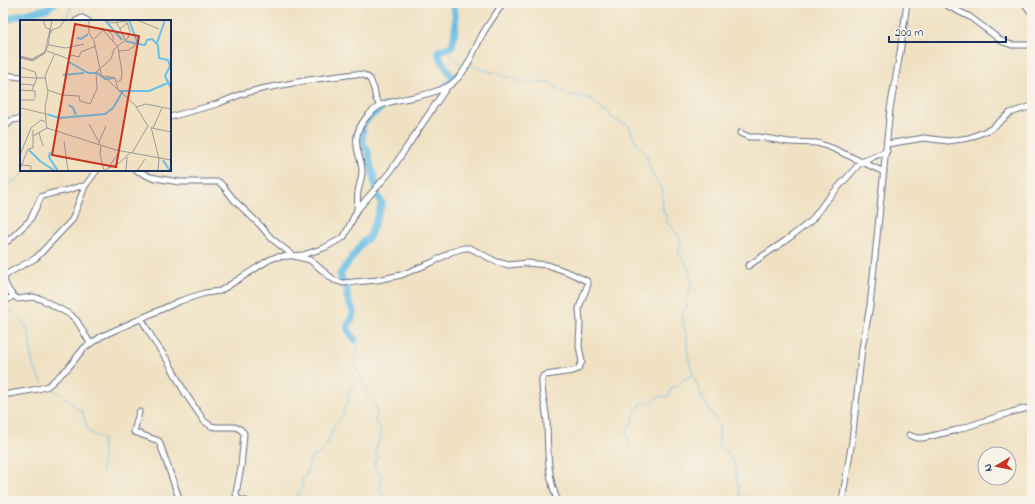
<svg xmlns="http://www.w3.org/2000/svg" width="1035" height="504" font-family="'Indie Flower',sans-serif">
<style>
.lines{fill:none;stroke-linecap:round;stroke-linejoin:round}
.stream{stroke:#69bfe6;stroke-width:1}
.river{stroke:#69bfe6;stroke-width:7}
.minor-casing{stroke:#666d81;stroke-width:7}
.minor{stroke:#fff;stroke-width:5}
.inset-river{fill:none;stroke:#69bfe6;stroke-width:2}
.inset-road{fill:none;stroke:#9b9a9b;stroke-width:1}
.view{fill:#c8321e;fill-opacity:0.15;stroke:#c8321e;stroke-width:2}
.inset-edge{fill:none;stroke:#1b2f5e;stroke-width:2}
</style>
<rect width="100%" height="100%" fill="#f7f3e8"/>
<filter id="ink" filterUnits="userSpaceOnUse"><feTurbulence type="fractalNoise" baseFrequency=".025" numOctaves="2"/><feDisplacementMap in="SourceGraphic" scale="8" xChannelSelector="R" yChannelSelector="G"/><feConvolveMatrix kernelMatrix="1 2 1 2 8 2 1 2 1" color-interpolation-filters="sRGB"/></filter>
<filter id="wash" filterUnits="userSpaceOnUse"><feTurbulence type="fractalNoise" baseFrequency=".012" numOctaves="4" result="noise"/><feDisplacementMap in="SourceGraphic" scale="16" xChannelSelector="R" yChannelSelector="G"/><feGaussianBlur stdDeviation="0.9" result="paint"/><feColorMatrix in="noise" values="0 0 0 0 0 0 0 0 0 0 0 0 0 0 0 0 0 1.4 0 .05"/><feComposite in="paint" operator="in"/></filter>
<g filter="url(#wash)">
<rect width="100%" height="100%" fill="#f0e1c3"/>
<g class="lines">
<g class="stream">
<polyline points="66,21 71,6 69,3"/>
<path d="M447,48C451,57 455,63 466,65"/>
<path d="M469,65L530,84L549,82L564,93L591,99L603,109L608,111C612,121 621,121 630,127C632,135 638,150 646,152L650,170L662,190L663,212L666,214V219L668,224H670L681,240L678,253L682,256C683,261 687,264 688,269C690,273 690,278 692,282L687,300V307C677,316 686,327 687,338C687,341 686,344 687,347C688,362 697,385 702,397C705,405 714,414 718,423C721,430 718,439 719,447L727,452L734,464L741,501"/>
<polyline points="3,189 23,174 25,170"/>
<path d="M4,306C12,312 21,318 26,327C32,337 30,350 32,361C34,370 39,377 43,384"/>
<polyline points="358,371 358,374 363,380 369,396 372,399 376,407 377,412 375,421 380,428 381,436 375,450 378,457 375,460 375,466 382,477 380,491 386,501"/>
<polyline points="48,388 51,388 68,399 77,409 82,411 89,432 103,439 102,472"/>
<path d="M628,446L630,442C625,434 627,431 631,423L632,422C632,417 637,414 637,409L639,408L640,404C648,404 653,400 661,396L666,397L669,395L671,388C678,387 679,383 685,379C687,377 691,377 693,374"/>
<polyline points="296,497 302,488 302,478 307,475 307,470 312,457 319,454 326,446 336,422 343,415 344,409 348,403 349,390 353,388 351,386 356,379 354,378 353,374 355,371 359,369 355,364 358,347 355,340"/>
</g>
<g class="river">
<polyline points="3,22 16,16 46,9 55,3"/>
<path d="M447,85L453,80C449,69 440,63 438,51L452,46C456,31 457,19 453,3"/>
<path d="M355,340C340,320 352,329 353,312C353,307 349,305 348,300C346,295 348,289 346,285C343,279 341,281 340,274L364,241L369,238L382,204L376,192L374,175L371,167L368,152L362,141L363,131L361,128L368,118L384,106"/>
</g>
</g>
</g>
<g filter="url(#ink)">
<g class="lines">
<defs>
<g id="minor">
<polyline points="942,3 970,17 1003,42 1012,45 1032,45"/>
<polyline points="1024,3 1032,13"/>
<polyline points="76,21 82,18 88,21"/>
<polyline points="3,75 21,77"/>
<polyline points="170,117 217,104 242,94 261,89 309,80 355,74 364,75 370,79 374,89 376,99 379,104 381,105"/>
<polyline points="3,129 12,120 21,119"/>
<polyline points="740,133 749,137 759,137 789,142 817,143 832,148 884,172"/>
<polyline points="887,144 924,138 948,141 969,138 991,129 1010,113 1032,106"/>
<path d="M136,170L150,177L179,182H219L224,187L235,201L260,225L271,238L281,246L294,256L310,260L334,280L343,283L377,280L401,275L433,262L451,252L464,248H470L497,262L509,265L526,263L548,265L570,273L587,281L588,284L579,308L580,323L579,346L582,362L578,369L573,371L546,375L543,376L542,379C541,395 547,410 547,425C548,450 547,478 558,501"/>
<path d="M357,210C358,204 357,198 358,192C359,185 362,178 362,171C362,163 358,155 357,147C353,129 370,108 387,103C407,97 427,97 446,87"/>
<path d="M3,243L8,241L30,220L41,197C48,193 55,193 63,191C73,190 74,186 85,186"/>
<polyline points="748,266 785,241 811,221 825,202 861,162 887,151"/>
<polyline points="3,303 13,296"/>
<polyline points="141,318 154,341 168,361 185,393 204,421 211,426 216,427 235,427 240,429 244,433 241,467 236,493 237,498 241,500 246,501"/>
<path d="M90,343L77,321L71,315L41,299L32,297L18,299C11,295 6,288 4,279L7,274L12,271L36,258L72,220L85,186L97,170"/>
<path d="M3,395L38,389L48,386L68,368L84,348L102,336L180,301L205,293L220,291L269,260L276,257L303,255L324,248L344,237L357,210L390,172L447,87C466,76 472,54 482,35C488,24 496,14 503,3"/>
<polyline points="139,412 134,432 159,441 180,501"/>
<polyline points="909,435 917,438 923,438 957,430 1012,412 1032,407"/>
<polyline points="842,501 852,441 862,348 870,306 890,109 900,53 907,3"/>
</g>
</defs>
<use href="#minor" class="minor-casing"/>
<use href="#minor" class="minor"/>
</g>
</g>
<g transform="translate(20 20)">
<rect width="151" height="151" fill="#f0e1c3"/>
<path class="inset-river" d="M85,0L102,20M109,0L118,24L125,25L127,20L132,19L138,25L139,38L148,40L150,46L145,56L151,68M57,18L61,19L68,14M105,21L118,24M137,23L145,0M49,42L68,53M68,53H77L85,59L94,58M43,55L64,53M99,71H129L148,63M49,85L53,88L56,95M27,94L39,98L85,94L93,88L103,71M9,130L20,141L35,151M30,132L29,137L38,151M143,140L150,151"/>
<path class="inset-road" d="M69,0V13L74,21L81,54L115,85L128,106L112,133M87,0L91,3L106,1M117,0L139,9M96,2L100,9L107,3M100,9L105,20M84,10H88L93,16V22M31,13L32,10L40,7L44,1L48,0M74,19L83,10L98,27L102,53L101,60L97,62M29,25L46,28L64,24M27,31L49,39L51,35L59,37L61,32L76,26M99,31L109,30L115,26L114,24M0,36L12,39L25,32L30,9L26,8L23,0M0,37L12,40L24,34L28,26L32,0M1,38L13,41L26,32M0,47L15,52L17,58H25M0,50V98M85,56L95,58L98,70M1,57L17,58L14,65M1,64L14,65L12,70M0,70L15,71V78M28,70L42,75L59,76L60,81L70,84L77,69L76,52L91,39L94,29L108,18L110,11L106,0M0,80H15M116,87L126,84L151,89M1,88L26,94M26,101L25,87L28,73L25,56L34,35M69,104L80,124M131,107L139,139L138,151M132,108L151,112M133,108L142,88M19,113L23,126M13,116L27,108M44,121L48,151M79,122L86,106M81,125L80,135L84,150M0,135L11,108L21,100L26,102L27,108L96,130L151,140M2,145L11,146V151M88,148L100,131M0,149L8,129L13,128V110M83,151L99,143L110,133M106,151L107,137M117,151L125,139"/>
<path class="view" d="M55,4L119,16L96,147L32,135Z"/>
<rect width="151" height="151" class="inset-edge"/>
</g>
<rect width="1035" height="504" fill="none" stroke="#f7f3e8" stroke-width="16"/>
<g transform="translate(997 466) rotate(260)"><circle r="19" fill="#f7f3e8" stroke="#9fa5b1"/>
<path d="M0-3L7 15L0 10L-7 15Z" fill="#c8321e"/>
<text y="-6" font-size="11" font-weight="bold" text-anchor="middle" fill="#1b2f5e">N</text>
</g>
<path d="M889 36v6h117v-6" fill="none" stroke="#1b2f5e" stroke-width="2"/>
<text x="895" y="36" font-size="12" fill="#1b2f5e" stroke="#f7f3e8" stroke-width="3" paint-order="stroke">200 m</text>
</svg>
